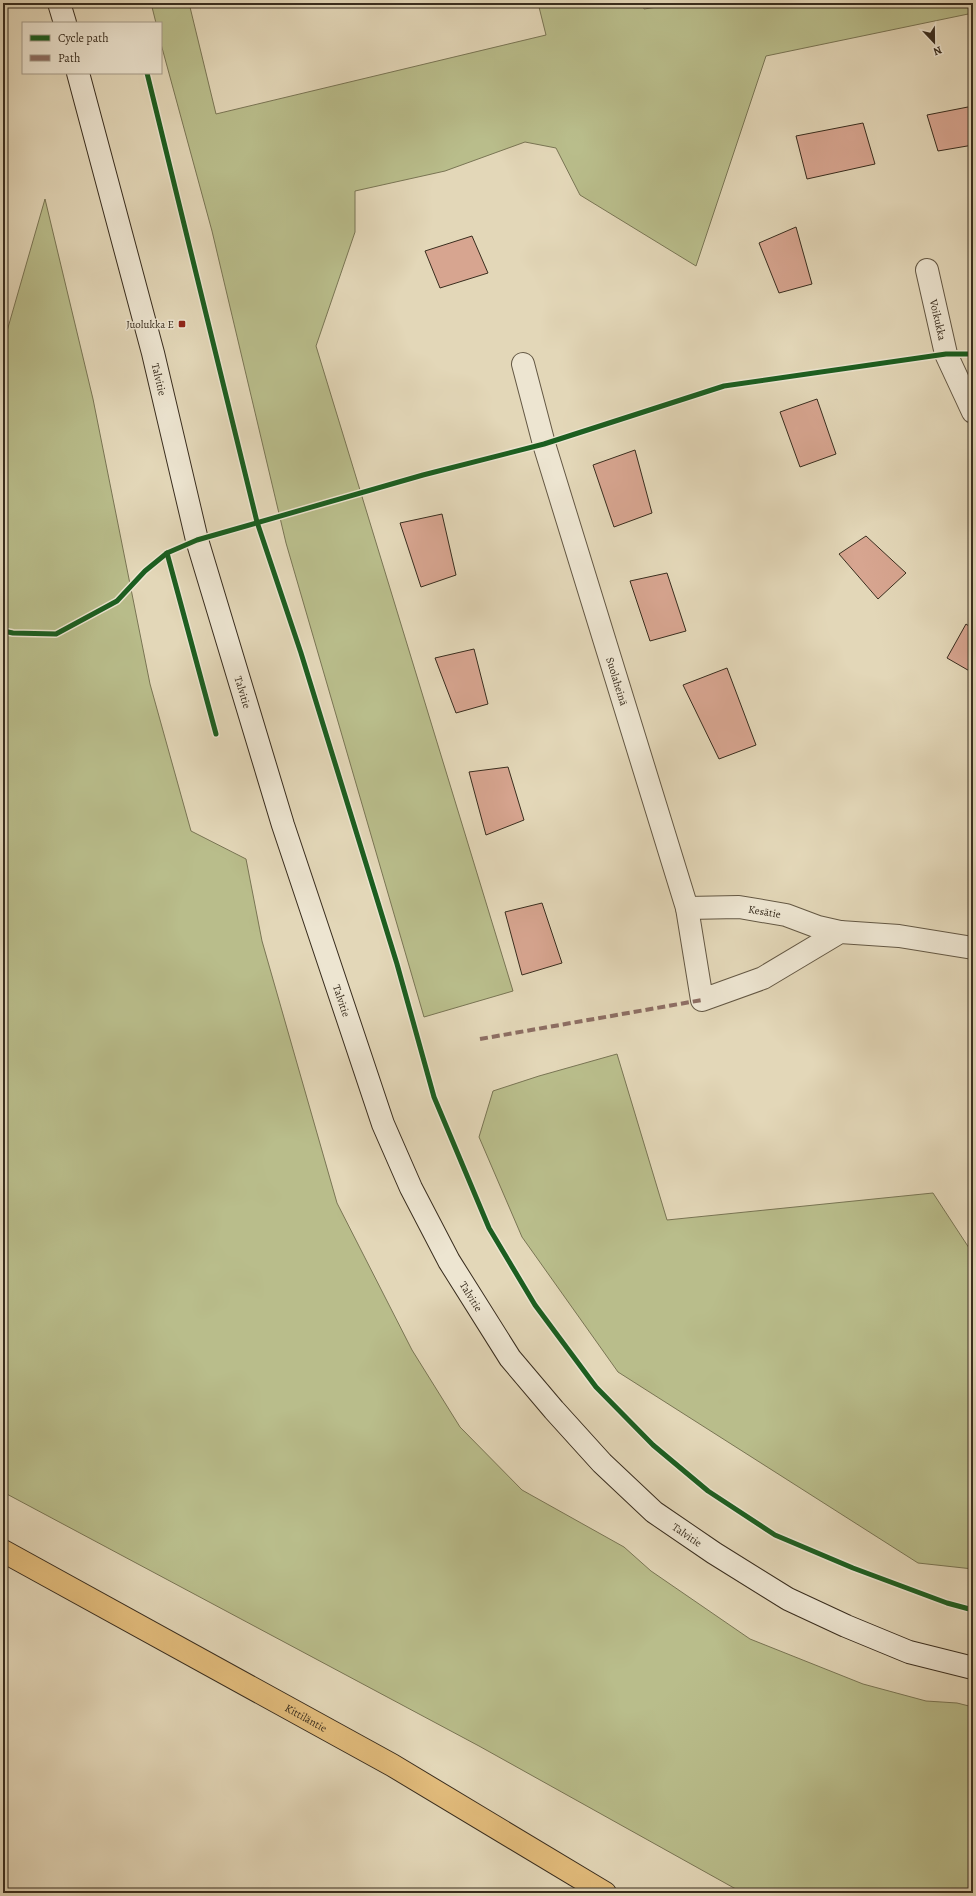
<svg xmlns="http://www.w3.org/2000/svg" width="976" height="1896" font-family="Alegreya,serif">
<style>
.green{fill:#b9bd8b;stroke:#797554}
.building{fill:#d7a590;stroke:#392d1e}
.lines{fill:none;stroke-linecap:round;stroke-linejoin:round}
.street-casing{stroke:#645844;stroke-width:24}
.secondary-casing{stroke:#392d1e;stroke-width:24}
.primary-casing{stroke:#392d1e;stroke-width:24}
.street{stroke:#ede5d1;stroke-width:22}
.secondary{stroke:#ede5d1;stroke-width:22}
.primary{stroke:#e2bc7c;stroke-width:22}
.quiet{stroke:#8d6e63;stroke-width:4;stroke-dasharray:8 4;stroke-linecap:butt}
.cycleway-casing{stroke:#ede5d1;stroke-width:8}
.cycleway{stroke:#1b5e20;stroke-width:5}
.poi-dot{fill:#8f2418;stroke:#ede5d1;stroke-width:1.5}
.labels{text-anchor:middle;stroke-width:3;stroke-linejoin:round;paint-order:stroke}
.street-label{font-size:11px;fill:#392d1e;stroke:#ede5d1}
.poi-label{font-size:11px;fill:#392d1e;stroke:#ede5d1;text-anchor:end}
</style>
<rect width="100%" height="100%" fill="#e3d7b8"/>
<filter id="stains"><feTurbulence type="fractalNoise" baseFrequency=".005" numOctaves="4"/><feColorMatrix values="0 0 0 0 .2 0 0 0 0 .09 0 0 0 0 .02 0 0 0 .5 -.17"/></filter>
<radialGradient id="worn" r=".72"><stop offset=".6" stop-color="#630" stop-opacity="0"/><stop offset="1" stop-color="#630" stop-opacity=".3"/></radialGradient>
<g class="green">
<polygon points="151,3 189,3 216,114 546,35 538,3 643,3 644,9 684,3 973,3 973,13 766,56 696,266 580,195 556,148 525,142 445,171 355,191 355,232 316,346 513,991 424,1017 286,543 212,231 161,44 161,23 156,23"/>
<polygon points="45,199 93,399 150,684 191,831 246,859 262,941 337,1203 412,1350 460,1427 522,1490 624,1547 651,1571 750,1639 863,1684 926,1701 957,1703 973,1707 973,1893 743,1893 479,1746 3,1492 3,345"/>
<polygon points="617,1054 667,1220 933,1193 973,1254 973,1569 918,1563 618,1372 522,1237 479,1137 493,1091 539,1076"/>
</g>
<g class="building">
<polygon points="973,106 973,145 938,151 927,115"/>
<polygon points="863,123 875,164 807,179 796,136"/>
<polygon points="796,227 812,284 779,293 759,243"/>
<polygon points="472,236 488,273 440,288 425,251"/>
<polygon points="817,399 836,454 800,467 780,412"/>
<polygon points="635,450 652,513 614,527 593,465"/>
<polygon points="442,514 456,575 421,587 400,523"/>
<polygon points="866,536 906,573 878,599 839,554"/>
<polygon points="667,573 686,631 650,641 630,581"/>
<polygon points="966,624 973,629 973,673 947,658"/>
<polygon points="474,649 488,704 456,713 435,658"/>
<polygon points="727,668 756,745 719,759 683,685"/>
<polygon points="508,767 524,820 486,835 469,772"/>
<polygon points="542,903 562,963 522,975 505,912"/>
</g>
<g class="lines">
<defs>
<g id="street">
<path id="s1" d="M927,270L946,354L973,412"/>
<path id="s2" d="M523,364L544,444L687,908L702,1000L763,978L840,932L899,936L973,948"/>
<path id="s3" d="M687,908L739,907L786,915L818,927L840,932"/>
</g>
<g id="secondary">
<polyline points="59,3 65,23"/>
<path id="s4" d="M78,73L153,353L197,540L283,825L383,1124L411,1188L449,1261L510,1358L554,1410L602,1463L654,1512L714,1553L788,1599L846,1626L909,1652L973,1668"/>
</g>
<g id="primary">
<path id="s5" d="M3,1551L392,1765L605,1893"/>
</g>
</defs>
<use href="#street" class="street-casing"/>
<use href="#secondary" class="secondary-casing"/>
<use href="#primary" class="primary-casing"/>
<use href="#street" class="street"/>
<use href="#secondary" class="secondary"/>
<use href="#primary" class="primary"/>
<polyline class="quiet" points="480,1039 702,1000"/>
<defs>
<g id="cycleway">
<polyline points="147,73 257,522 301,653 397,964 434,1097 489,1228 535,1305 596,1387 653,1445 708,1491 775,1535 853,1568 947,1603 973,1610"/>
<polyline points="167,553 216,734"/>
<polyline points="3,631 13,633 56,634 117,601 145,571 167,553 197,540 423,475 544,444 724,386 946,354 973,354"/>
</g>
</defs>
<use href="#cycleway" class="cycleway-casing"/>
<use href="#cycleway" class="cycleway"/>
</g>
<rect class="poi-dot" x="178" y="320" width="8" height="8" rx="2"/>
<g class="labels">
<g class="street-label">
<text dy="4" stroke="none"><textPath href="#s1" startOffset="51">Voikukka</textPath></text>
<text dy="4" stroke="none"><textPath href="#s4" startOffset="317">Talvitie</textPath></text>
<text dy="4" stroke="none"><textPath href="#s2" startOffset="331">Suolaheinä</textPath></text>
<text dy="4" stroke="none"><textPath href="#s4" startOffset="641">Talvitie</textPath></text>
<text dy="4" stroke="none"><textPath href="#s3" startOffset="78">Kesätie</textPath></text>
<text dy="4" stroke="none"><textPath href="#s4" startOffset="965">Talvitie</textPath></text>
<text dy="4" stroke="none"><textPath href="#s4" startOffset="1289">Talvitie</textPath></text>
<text dy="4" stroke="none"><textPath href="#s4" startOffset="1613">Talvitie</textPath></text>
<text dy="4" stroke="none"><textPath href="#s5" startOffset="346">Kittiläntie</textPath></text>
</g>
<g class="poi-label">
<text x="174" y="328">Juolukka E</text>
</g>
</g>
<rect width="976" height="1896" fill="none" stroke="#e3d7b8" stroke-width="16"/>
<rect x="4" y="4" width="968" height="1888" fill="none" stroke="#392d1e" stroke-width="2"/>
<rect x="8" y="8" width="960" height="1880" fill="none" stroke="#392d1e"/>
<rect x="22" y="22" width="140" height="52" fill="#ede5d1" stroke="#a59b89"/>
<rect x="30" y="35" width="20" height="6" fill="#1b5e20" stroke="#a59b89"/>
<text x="58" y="42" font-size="12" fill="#392d1e">Cycle path</text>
<rect x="30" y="55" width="20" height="6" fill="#8d6e63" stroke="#a59b89"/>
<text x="58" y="62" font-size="12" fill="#392d1e">Path</text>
<g transform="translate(934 42) rotate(158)" stroke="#ede5d1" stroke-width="3" paint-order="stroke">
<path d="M0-3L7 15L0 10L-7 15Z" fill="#392d1e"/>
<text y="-6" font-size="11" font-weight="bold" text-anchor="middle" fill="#392d1e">N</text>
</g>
<rect width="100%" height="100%" filter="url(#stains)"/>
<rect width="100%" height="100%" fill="url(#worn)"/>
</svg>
